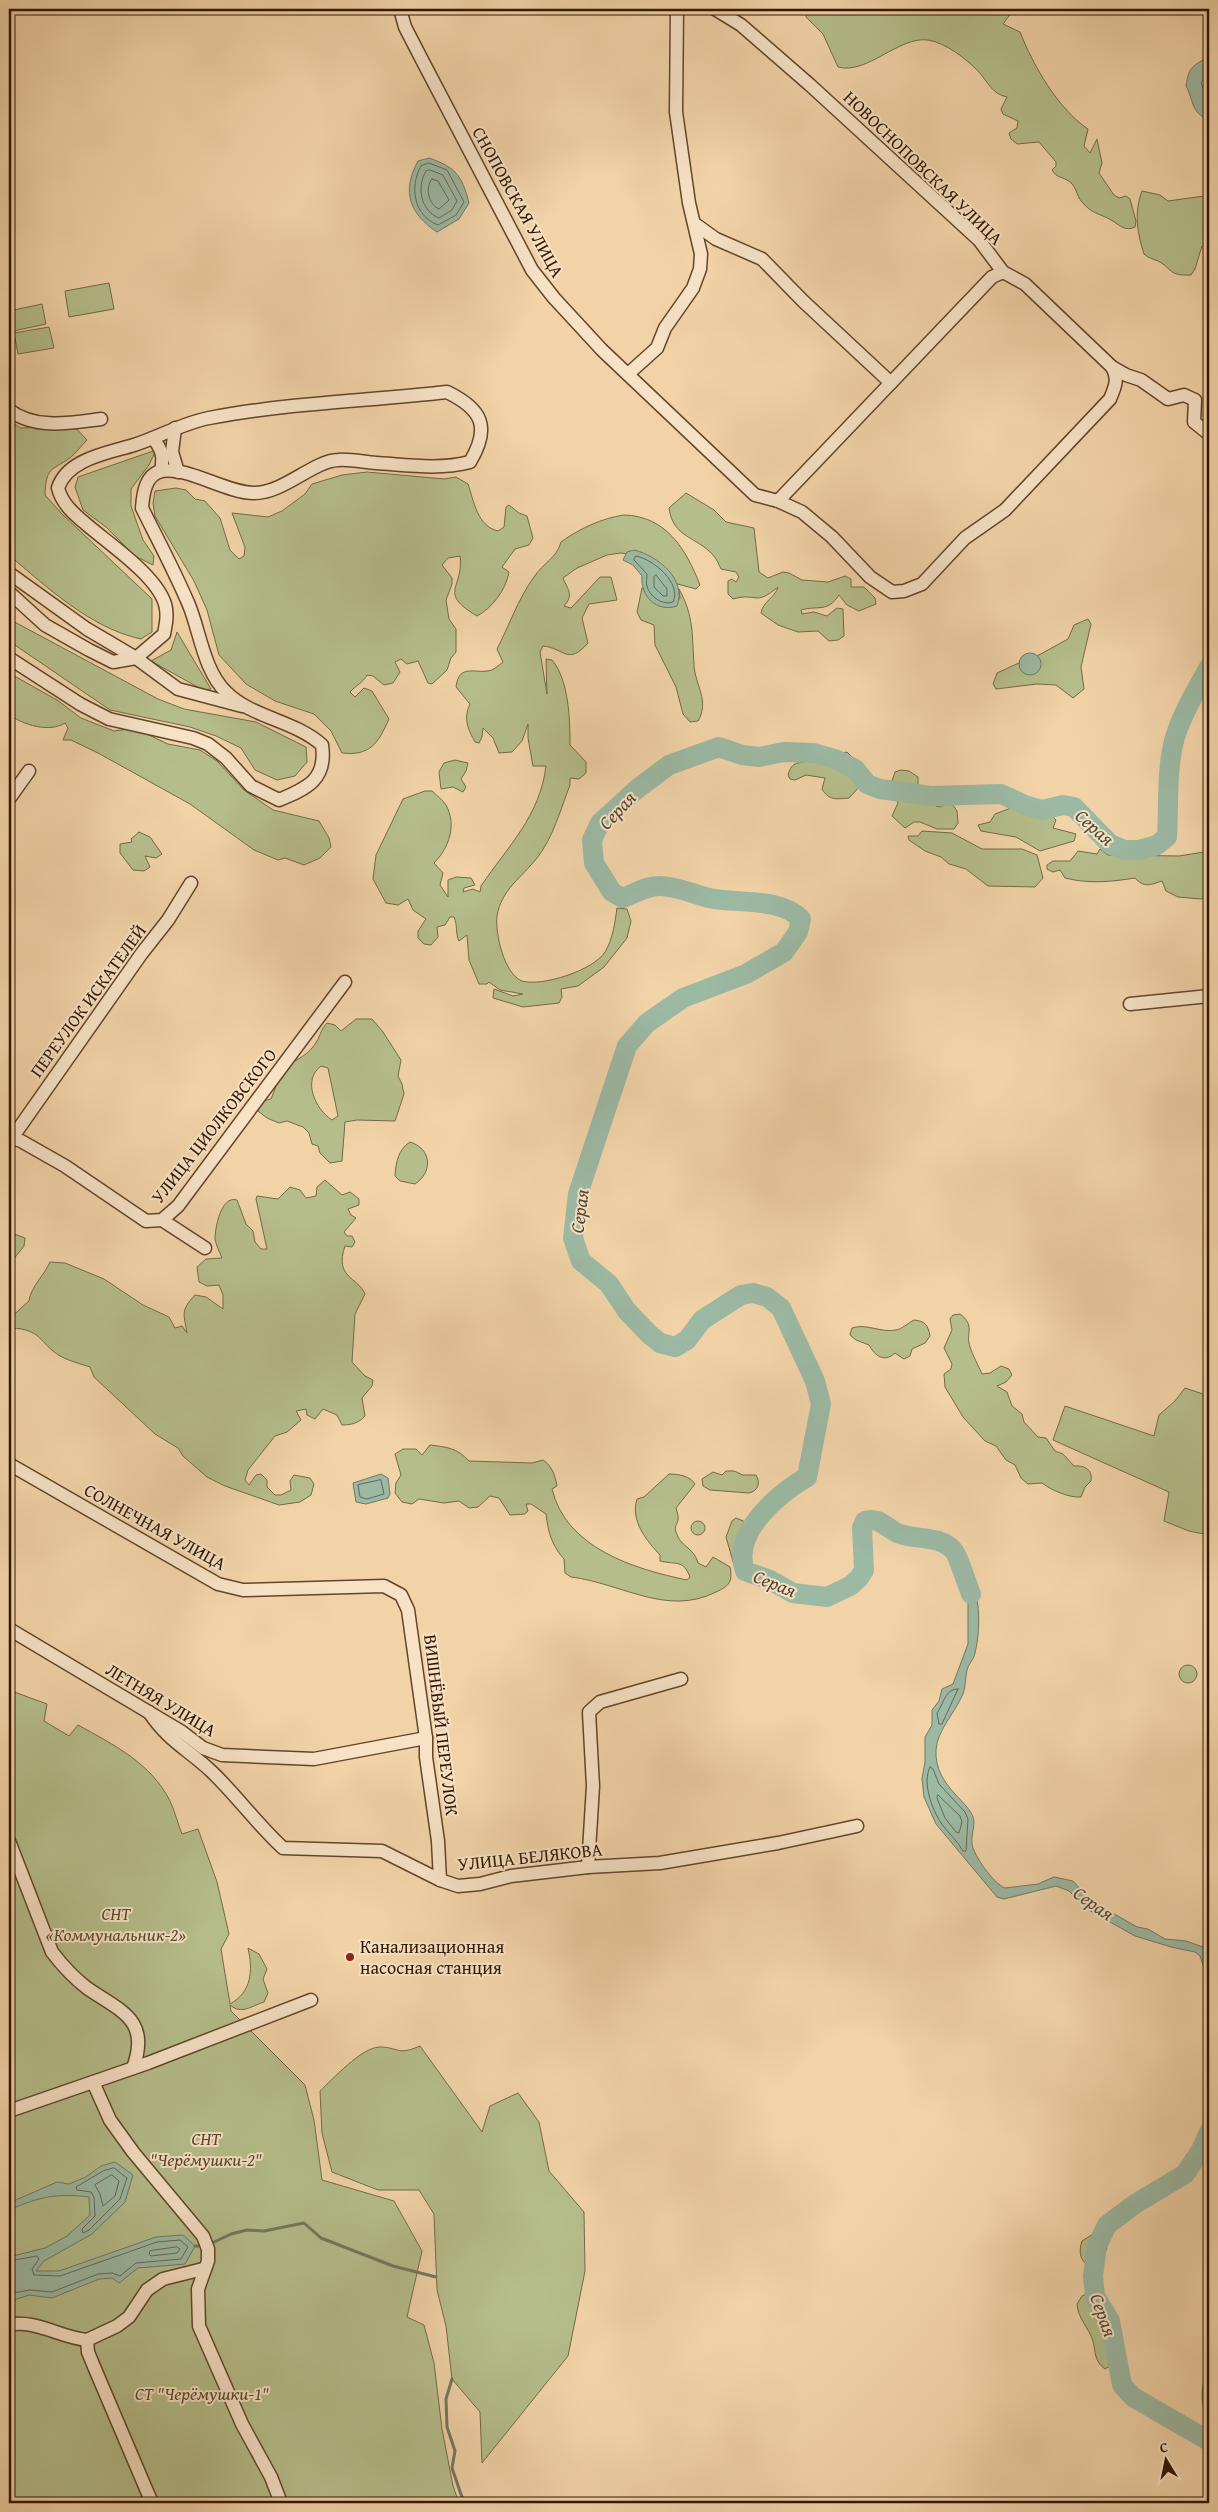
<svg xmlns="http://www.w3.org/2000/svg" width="1218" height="2512" font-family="'Gentium Book Plus',serif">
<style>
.green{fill:#b5be8b;stroke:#746a46;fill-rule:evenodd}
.water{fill:#9cb9a4;stroke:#727862}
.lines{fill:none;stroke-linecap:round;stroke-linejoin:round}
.shore{stroke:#676852;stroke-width:1}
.stream{stroke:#727862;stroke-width:3}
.river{stroke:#9cb9a4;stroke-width:20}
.street-casing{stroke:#62452a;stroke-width:15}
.street{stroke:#f7e2c6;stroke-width:12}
.poi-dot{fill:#8f2418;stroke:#f7e2c6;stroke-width:2}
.labels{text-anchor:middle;stroke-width:4;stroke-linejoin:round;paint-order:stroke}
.street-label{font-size:18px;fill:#321600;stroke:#f7e2c6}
.park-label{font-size:18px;font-style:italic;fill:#59482a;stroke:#f7e2c6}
.poi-label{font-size:18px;fill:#321600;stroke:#f7e2c6;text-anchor:start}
.water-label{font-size:19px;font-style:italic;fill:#524731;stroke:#f7e2c6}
</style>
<rect width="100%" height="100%" fill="#f2d3a8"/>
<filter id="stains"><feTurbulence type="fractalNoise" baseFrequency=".004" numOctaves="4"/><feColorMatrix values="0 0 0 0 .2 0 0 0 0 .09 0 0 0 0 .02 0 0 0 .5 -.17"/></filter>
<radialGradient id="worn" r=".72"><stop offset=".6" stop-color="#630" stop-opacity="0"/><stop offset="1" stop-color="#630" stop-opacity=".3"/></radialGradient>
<g class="green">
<path d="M806,9H1014L1003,24L1020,32C1033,65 1058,109 1088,129L1084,146L1090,153L1097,139L1102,163L1099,173L1114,195L1119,198L1126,196L1130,199L1136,221L1135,227C1125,232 1120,225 1111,220C1099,213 1092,214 1082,202C1076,196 1077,185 1067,180C1060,176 1057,178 1052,170L1056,166V162L1039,142L1017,144L1011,139L1009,133L1017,128L1018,121L1003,114L1001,109L1007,97C991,94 988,81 977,70C965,58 946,43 928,40C899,36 867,75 838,67L823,34L806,17Z"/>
<path d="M1142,191L1160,195L1168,201L1204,196L1209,192V250L1202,246L1195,269L1191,275C1168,276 1173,269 1158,261C1153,259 1148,258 1144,254C1137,232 1134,213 1142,191Z"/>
<polygon points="109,283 114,309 69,317 65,291"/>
<polygon points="42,304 46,324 13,331 9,311"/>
<polygon points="49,327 54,348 18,354 14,333"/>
<path d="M9,419L20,428L74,426L87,440C81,446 76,453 70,458C51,471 46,467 45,495L62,514L152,599V632L141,639C90,628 47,587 9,555Z"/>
<polygon points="156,450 149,465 131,489 131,506 143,540 154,556 153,565 135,556 106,527 83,510 75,487 78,477"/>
<path d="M367,472L444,479L456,477L468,484C474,501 477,526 498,531L504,527L506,507L509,505L519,513L527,516L533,538L529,545L515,549L502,567L509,572C506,590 492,608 477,616C437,592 464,589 460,556L448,558L442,565L452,578V584L446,600L449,619L456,629V652L451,658L447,670L432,684L428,683L418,661L407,664L401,659L395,662L400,672L393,683L384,685L373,676L367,675C364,682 355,686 350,692L355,697L364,688L372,691L389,719C378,743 371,756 342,753L331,731L314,714L275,701L246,684L219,655L207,610L194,581L155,516L153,503L155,491L176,488L186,490L195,499L205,501L220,518L230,550L239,559L244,556L245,547L232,513L268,517L282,511L305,494L312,484L342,475Z"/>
<path d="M686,493L714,510L726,522L754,528L759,572L768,578L783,572L789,573L802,580L828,582L845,576L851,579V587H864L875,598L876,604L859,611L847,605L839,595C827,613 819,605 801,610L802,614L814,612L827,616L837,608L843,609L844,636L838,640L829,641L818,631L798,632L778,625L761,613C763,601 775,598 778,587C754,607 758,592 733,599L728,594V581L732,579L736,582L739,577L736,572L721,569C719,565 717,559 713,555C696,536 673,538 669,508Z"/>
<path d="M624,515C666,516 686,549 700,585L696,589L674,583L647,558L621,553L607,555L577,568L563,578C568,590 574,595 564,606L571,608L600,577H611L617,600L589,604L582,618L588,643C568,666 564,648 543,646L540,652L547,694L546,659L552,660C569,680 570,720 570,745L586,762V773L579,779L570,778V785C561,808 553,838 537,858C522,877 501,890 497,916C495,933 504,974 522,981C542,987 594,970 605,952C613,939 615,922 617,908L627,909L631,921L627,938L604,967L578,986L561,989L562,997L559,1003L523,1007L493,998L494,989L513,996L523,994L500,990L489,982L487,984H479L469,960L467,935L459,941C455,933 458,926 454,917H450L445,925L437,927L438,937L431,945L424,944L418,938V931L426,919L413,910L408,899L398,905L386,903L373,879L376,855L403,799L425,791H432C436,795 443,800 446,805C457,825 449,848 434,863L443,873L440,885L448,897V880L456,877L471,878L475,885L464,888L463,892L473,889L480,892L481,886C508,846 540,816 546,766H533L528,738V724L522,741L512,752L499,753L493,738L483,728L482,737L479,743L475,742C468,729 463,719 470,704L456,687C459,662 476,675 492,670C496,668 500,664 503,662L497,649C509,626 518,599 534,577C543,563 557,558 561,542C579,529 602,518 624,515Z"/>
<path d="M642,588H646L680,599L679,589C694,616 692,635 694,665C695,685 710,701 698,721L690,722L683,714L676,687L655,645L654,625L641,620L637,612Z"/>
<polygon points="9,619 158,699 184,709 256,722 306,747 307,762 295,776 277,780 255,770 241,748 216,736 190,727 110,710 9,641"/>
<polygon points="1088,619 1091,624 1081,667 1084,689 1073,698 1056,685 1037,684 996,689 993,684 997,673 1021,662 1020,664 1041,662 1037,656 1068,639 1074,625"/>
<polygon points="177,632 211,689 203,690 151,661 171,650"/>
<path d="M9,673L57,700L81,718L114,731L134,728L168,744L200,750L217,761L244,790L273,810L319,821L329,838L331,847L320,858L304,865L285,858L278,860L254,850L190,804L98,753L71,740H63L68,728L65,723C50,733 22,725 9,714Z"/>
<path d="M847,752L857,762V767L861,773L859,779L861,785L849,798C837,799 829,801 822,789L825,778L806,775L795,780L790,779L788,775C792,760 799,764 811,760C815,759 819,755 822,753L835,755Z"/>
<polygon points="455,760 468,763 466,771 461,779 466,787 463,792 453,787 441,789 439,772 444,763"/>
<polygon points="901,770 909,771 918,777 918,784 926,797 936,800 936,806 940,807 951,802 957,811 958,823 954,829 937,829 920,822 914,822 905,828 892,816 898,803 894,794 900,789 893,785 892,781 895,772"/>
<polygon points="1019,805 1029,809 1035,816 1049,813 1056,820 1053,828 1076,834 1074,841 1040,851 1016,837 981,831 978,825 990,822 995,814"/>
<polygon points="922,831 952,833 982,849 1022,849 1037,855 1043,878 1035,887 988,886 966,869 949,864 941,857 925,851 909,840 908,836 918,836"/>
<polygon points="139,832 150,837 162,854 156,858 145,856 150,867 144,871 133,870 120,853 120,844 132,842 131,839"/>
<path d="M1100,849L1108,855L1179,856L1204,852L1209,854V883L1205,885L1206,896L1201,899L1178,897L1166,891L1162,881C1150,885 1144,888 1135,878C1110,882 1089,884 1065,878L1060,870L1053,872L1047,869V865L1053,861H1070L1078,851L1097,854Z"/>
<path d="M356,1019H372L383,1032L401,1060L398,1076L402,1084L404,1094L395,1121L357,1120L345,1122L342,1161L330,1163L320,1153L318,1146L312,1144L309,1133L303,1127L287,1121L279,1123L267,1118L258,1111C259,1102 263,1101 271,1099L284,1066C297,1060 309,1055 317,1041C321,1034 321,1029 327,1023L335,1025L341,1031ZM321,1066L328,1068L338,1116L332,1120C315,1109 302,1080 321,1066Z"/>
<path d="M410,1142C432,1149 433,1172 415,1184L400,1181L395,1176C396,1162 398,1150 410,1142Z"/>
<path d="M325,1180L342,1195L350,1192L359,1199V1205L348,1209L351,1215L356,1218L344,1232L347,1236H352L355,1242L352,1247L345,1246C334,1278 358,1277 365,1294L355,1314L352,1362L365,1376L373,1380L372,1386L362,1398L365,1416C359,1423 351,1425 342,1425L337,1415L323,1409L315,1419L307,1415L306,1409L296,1411L301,1420L287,1432L275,1436L248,1470L245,1480L249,1485L256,1475L261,1474L267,1480V1487L275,1495H281L291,1490L290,1481L294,1475L310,1478L314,1484L311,1495L300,1502L279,1505L225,1486L207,1477L183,1456L178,1448L155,1434L94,1377L90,1367C81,1364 69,1361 60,1356C39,1343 42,1329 11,1328L9,1326V1319L29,1301C31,1286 44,1276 50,1262L65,1263L104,1279L143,1305L169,1317L175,1328L182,1326L187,1333C184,1314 180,1311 195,1295L206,1297L223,1309V1295L219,1285L207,1286L199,1282L197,1267L206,1259L222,1258C220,1253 216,1245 215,1239C215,1228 221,1195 237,1200L246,1224L253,1231L255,1242L261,1249H267L256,1199L257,1196L278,1199L290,1187L300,1190L306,1198L316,1196L317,1187Z"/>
<polygon points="9,1232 25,1238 24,1246 9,1265"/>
<path d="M960,1314C976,1326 965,1333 970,1347C973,1356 978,1365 982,1374L990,1373L1001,1366L1009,1369L1012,1375L1006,1382L997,1386L1007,1392L1012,1406L1022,1414L1024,1422L1038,1437L1046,1438L1055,1451L1063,1454L1074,1466C1085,1465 1093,1470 1091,1481L1085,1487L1081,1497C1069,1498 1051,1490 1042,1483L1028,1484L1021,1478L1015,1465L1006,1460L996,1446L985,1441L963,1417L945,1387L944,1374L951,1369L952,1364L944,1348L952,1330L950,1319L953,1315Z"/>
<path d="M914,1320C925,1321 928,1325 930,1336L925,1343L912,1349L910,1356L904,1359L895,1353C884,1363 875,1356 869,1345L856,1340L850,1335L852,1328C867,1323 880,1333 896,1330C902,1329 908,1323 914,1320Z"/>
<polygon points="1185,1388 1209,1396 1209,1535 1189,1531 1164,1521 1169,1492 1053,1440 1065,1406 1154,1436 1159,1415 1175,1401"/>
<path d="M430,1445C447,1447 457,1448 469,1461L532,1463L543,1460C552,1466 555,1475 557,1486L552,1489C566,1548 634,1569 687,1580L690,1577C683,1559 676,1565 660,1561V1555C647,1541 630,1521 637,1499L644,1497L669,1474C679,1474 690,1476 695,1484L676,1508C677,1512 679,1517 678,1520C677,1525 674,1526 676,1532C680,1547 694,1547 698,1563L706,1567L713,1557L730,1567C733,1582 729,1586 716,1592C667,1617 621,1583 571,1577L565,1573L564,1559C552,1546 548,1532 546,1514L531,1504H526L528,1511L525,1514L510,1515L499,1498L490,1496L478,1507L469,1508L459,1501L444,1503L419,1499L412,1504L402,1502L395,1493L396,1483L401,1475L395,1454L403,1449H416L422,1455Z"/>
<path d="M726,1471H734L743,1475H756C761,1483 758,1491 749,1493L710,1490L703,1486L702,1479L713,1472L722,1475Z"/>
<path d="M736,1518L748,1523L745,1531C748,1535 751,1539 752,1543C755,1554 744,1567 734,1565L726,1537L732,1521Z"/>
<circle cx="698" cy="1528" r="7"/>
<circle cx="1188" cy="1674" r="9"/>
<path d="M9,1690L47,1704L44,1721L69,1736L78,1725C114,1745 151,1763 170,1801C175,1812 178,1824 182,1834L198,1829L217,1882L229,1934L221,1949L230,2004C252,1992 253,1970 248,1948L259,1954L267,1969L263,1979L268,1993L264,2002C251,2006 242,2015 230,2005L231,2011L305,2085L314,2120L322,2180L394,2201L422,2251L407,2317L424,2325L434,2363L442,2429L453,2486L459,2503H9Z"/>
<path d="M420,2046L482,2132L490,2106L518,2093L539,2122L549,2171L584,2212L585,2271L568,2356L482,2463L480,2412L452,2379L446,2326L437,2290L434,2214L419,2190H378L332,2172L322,2133L320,2091C333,2079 361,2048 379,2047C399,2047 397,2056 420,2046Z"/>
<path d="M1093,2234L1105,2240L1107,2248L1101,2262L1088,2265C1079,2260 1079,2250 1082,2241Z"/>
<path d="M1089,2293L1101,2298L1108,2307L1105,2318L1111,2362L1110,2366L1105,2369C1094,2361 1096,2353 1093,2341C1089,2328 1078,2319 1077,2304L1082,2296Z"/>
<path d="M1209,2361V2421C1197,2402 1203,2380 1209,2361Z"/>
</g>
<g class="water">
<path d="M1209,56V74L1201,82L1209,106V120C1190,112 1194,100 1186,86C1189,65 1193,67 1209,56Z"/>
<path d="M429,158C455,167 462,175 469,203L459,219L437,232C410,214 401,192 418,161Z"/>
<path d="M634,550C658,556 687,579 677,606C657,613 640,596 642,576L633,565L623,560L627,552Z"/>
<circle cx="1030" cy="664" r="11"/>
<polygon points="381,1474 388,1478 390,1494 388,1498 366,1504 356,1502 353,1483"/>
<path d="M965,1568C981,1589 981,1629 975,1653C974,1660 968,1664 967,1670C965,1679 966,1688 962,1696C954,1714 937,1731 936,1750C934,1788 974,1803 974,1822C974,1829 971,1836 972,1844C974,1856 993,1883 1005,1888L1038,1884L1054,1877L1073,1881L1090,1900L1137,1927L1148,1929L1165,1939L1186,1941L1203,1947L1209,1960V1982L1200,1956L1195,1952L1171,1947L1135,1936L1087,1909L1069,1891L1056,1886L1004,1899L997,1897L936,1824L924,1797L922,1779L925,1762V1737L932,1725V1710L939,1701L942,1689L953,1684L968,1644V1600L956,1572Z"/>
<polygon points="1209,2113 1209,2145 1198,2165 1189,2160 1204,2135"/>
<path d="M115,2162L133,2175L125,2202L92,2234L44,2261L36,2271H59L156,2237L183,2235L195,2246L185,2264L138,2268L119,2283L112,2278L99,2279L52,2298L29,2295L11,2301L9,2287L12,2276L9,2270V2257L45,2248L67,2236L90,2215L89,2197C56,2193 39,2197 9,2210V2203L57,2182L69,2184L86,2177L101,2166Z"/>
</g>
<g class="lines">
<g class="shore">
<path d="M429,163L447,170L464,202L456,215L438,225C414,216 409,187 421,166Z"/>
<path d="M430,170L443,175L457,201L452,210L439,218C421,211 416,187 426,171Z"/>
<path d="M432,179L438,181L449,200L439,209C428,204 425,187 432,179Z"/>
<path d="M636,556C653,559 682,583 673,602C663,606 649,596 647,586C646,583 647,578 647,574L634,560Z"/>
<polygon points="656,575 667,589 667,596 663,596 654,587 654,577"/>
<polygon points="381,1480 384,1494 367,1499 360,1497 358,1485"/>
<path d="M958,1689L942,1724H939L937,1713C944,1703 945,1689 958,1689Z"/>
<path d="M930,1767L933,1769L939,1784L965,1812L968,1819L966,1851H963C957,1840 948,1833 941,1823C932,1809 922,1783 930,1767Z"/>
<polygon points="938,1795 960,1816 962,1822 959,1833 956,1832 945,1818 937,1798"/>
<polygon points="114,2168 127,2178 120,2199 89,2230 83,2233 82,2229 95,2216 94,2197 91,2192 77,2190 76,2187 103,2171"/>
<polygon points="112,2175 119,2181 115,2196 103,2206 100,2194 95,2185"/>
<polygon points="177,2247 180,2249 177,2253 151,2256 149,2254 150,2251"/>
<polyline points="9,2261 37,2256 39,2259 32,2269 34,2275 60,2276 157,2242 180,2240 188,2247 181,2259 136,2263 120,2276 112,2273 98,2274 52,2292 29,2290 9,2294"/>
</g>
<g class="stream">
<polyline points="210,2244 231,2234 247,2230 264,2231 304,2223 321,2238 393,2266 436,2277"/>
<polyline points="195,2246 204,2246"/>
<polyline points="452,2379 446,2399 447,2427 455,2451 452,2468 464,2503"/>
</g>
<g class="river">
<path d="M971,1594C968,1587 957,1553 954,1551C940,1535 918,1540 900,1534C887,1529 879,1516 865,1521L862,1528L864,1570L859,1578L850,1586L827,1597L793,1593L770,1580L745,1571C731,1533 778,1494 807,1477L821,1404L815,1381L781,1308L767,1297L753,1293L741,1295L702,1320L687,1340L675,1347L660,1343L649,1334L627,1311L609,1284L581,1261L573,1238L578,1194L627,1046L647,1023L683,998L746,974L784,952L798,932L801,919C781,897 735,904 709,898C693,894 676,886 660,886C648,885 634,894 623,898L612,892L594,863L592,840L600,823L637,789L669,765L719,747L742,755L759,757L784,752L814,753L835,759L855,769L867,784L880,789L931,796L1001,794L1025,805L1042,810L1063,805L1074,807L1110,844L1124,850H1139L1157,845L1167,837C1169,804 1166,769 1175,737C1183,712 1197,689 1209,667"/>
<polyline points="1209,2132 1201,2150 1185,2174 1135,2204 1107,2225 1097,2246 1093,2276 1095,2296 1110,2321 1122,2385 1133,2397 1209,2441"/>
</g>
<defs>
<g id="street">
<polyline points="400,9 405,27 421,58 532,270 554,298 602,350 755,495 778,501"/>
<polyline points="715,9 741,25 810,85 979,240 1003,272 1025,284 1112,367 1126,375 1141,380 1168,399 1184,395 1195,400 1194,422 1209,434"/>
<polyline points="695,224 716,239 762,259 803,301 891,383"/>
<path d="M1003,272L992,277L778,501L802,512L832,537L870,577L892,592L904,591L922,584L965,538L1005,510L1110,399C1115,387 1119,379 1112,367"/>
<polyline points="628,374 657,348 665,328 693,288 700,269 701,254 689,203 676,112 677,9"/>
<path d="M9,410C36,430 70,423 101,419"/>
<polyline points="175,428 172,452 178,472"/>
<path d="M153,438C162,450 164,456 161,471"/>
<path d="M9,573L87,629L136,658L164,634C166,624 168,614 165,604C156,575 109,544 86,524C74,514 62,504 58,488C67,459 108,453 134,445C159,437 183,423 209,418C287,403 368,401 447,392C482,409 491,427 470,462C440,470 407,465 376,463C363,462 351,459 338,460C313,461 284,493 254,493C227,493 186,466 162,471C145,474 143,495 142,508C158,540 175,572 189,605C200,632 204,671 226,692C252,718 294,720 322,745C327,779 308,788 279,800L251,786L226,758L208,744L193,738L109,719L80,704L9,658"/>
<polyline points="11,594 45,625 89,650 113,662 136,658 178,689 242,706"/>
<polyline points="9,799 29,771"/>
<polyline points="1130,1004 1209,996"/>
<polyline points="9,1137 21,1141 65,1166 146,1221 162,1220 178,1206 345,982"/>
<polyline points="12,1138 142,953 168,920 191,883"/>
<polyline points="162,1220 205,1248"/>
<polyline points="9,1464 218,1584 243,1590 384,1586 401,1595 408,1610 426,1738 426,1757 438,1841 440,1880"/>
<polyline points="9,1629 182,1732 203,1748 222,1755 314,1759 426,1738"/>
<path d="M149,1712C169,1742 188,1749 212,1772C237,1796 257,1824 283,1848L382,1851L440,1880L458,1886L480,1884L511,1876L588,1867L660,1863L778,1843L857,1826"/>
<path d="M9,1841L52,1952C62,1965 74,1978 87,1988C120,2011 151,2019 133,2068"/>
<polyline points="588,1867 593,1786 589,1712 600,1702 681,1679"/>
<polyline points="93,2082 110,2120 133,2152 203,2236 208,2249 208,2261 198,2289 199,2326 242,2424 271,2477 281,2503"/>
<polyline points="9,2111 148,2063 311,2000"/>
<path d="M9,2325C34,2319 62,2338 87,2340"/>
<polyline points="152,2503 95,2369 88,2352 87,2340 117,2326 129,2317 147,2290 163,2279 203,2269"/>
</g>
</defs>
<use href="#street" class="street-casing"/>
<use href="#street" class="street"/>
</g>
<circle class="poi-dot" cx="350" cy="1957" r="5"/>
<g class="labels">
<g class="street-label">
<text transform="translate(923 168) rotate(44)" y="6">НОВОСНОПОВСКАЯ УЛИЦА</text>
<text transform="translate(518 202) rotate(61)" y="6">СНОПОВСКАЯ УЛИЦА</text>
<text transform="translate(88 1001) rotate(-54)" y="6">ПЕРЕУЛОК ИСКАТЕЛЕЙ</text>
<text transform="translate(214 1126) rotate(-52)" y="6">УЛИЦА ЦИОЛКОВСКОГО</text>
<text transform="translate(155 1527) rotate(29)" y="6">СОЛНЕЧНАЯ УЛИЦА</text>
<text transform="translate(161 1700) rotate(31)" y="6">ЛЕТНЯЯ УЛИЦА</text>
<text transform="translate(441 1725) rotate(83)" y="6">ВИШНЁВЫЙ ПЕРЕУЛОК</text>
<text transform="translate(530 1857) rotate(-6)" y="6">УЛИЦА БЕЛЯКОВА</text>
</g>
<g class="park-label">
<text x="116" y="1920">СНТ<tspan x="116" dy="21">«Коммунальник-2»</tspan></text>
<text x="206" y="2145">СНТ<tspan x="206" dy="21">"Черёмушки-2"</tspan></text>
<text x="202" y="2400">СТ "Черёмушки-1"</text>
</g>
<g class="poi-label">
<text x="360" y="1953">Канализационная<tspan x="360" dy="21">насосная станция</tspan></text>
</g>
<g class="water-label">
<text transform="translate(617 810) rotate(-47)" y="7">Серая</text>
<text transform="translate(1095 827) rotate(41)" y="7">Серая</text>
<text transform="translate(579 1211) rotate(-83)" y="7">Серая</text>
<text transform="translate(775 1583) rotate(22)" y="7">Серая</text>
<text transform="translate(1094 1903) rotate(35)" y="7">Серая</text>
<text transform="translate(1104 2315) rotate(70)" y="7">Серая</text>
</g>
</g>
<rect width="1218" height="2512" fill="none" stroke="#f2d3a8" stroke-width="30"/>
<rect x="10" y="10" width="1198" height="2492" fill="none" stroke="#321600" stroke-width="2.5"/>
<rect x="15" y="15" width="1188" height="2482" fill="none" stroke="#321600"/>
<g transform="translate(1166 2460) rotate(350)" stroke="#f7e2c6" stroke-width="4" paint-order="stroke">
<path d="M0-4L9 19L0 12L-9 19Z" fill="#321600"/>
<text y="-8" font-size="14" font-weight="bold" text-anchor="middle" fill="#321600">С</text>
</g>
<rect width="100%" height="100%" filter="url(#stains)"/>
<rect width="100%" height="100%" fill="url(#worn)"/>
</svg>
